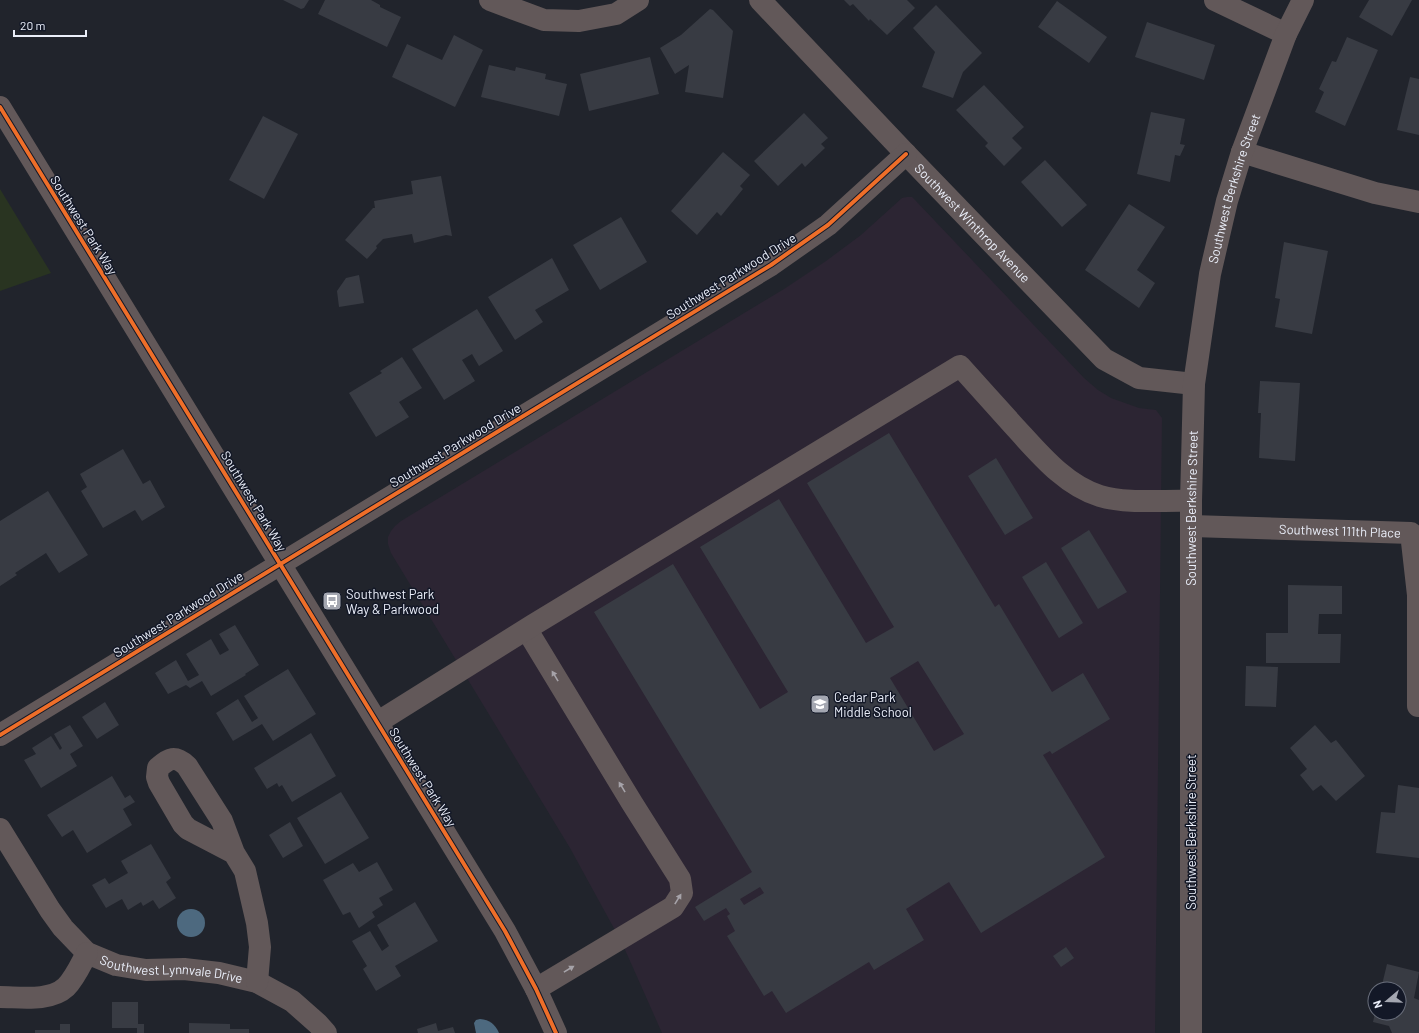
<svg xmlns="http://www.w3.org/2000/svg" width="1419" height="1033" font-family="Barlow,sans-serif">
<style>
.education{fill:#2c2533}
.green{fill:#293421}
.water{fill:#4d697f}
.building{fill:#383b43;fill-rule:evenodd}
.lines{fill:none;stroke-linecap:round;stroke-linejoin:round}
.minor{stroke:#625859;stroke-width:22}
.cycleway-casing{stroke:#131827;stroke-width:6}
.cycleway{stroke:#ee6e29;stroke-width:4}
.oneway{fill:#a6a3a9}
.labels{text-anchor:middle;stroke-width:3;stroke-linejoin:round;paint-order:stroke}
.street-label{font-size:13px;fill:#eaeef9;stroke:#131827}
.poi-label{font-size:13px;fill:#eaeef9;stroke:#131827;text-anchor:start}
</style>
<rect width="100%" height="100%" fill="#21242c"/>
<polygon class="education" points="907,197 912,197 916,201 1084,378 1098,390 1111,398 1139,408 1156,410 1162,418 1155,1033 662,1033 622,943 570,848 391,553 388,544 388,537 391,531 395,526 401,521 784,289 826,261 861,235 902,198"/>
<polygon class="green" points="0,189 51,273 0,291"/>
<g class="water">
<circle cx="191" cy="923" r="14"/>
<path d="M480,1019C490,1020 495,1024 499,1033H476L474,1023L476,1020Z"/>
</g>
<g class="building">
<polygon points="283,0 309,0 304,8 301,9"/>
<polygon points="325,0 371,0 380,5 380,7 401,17 387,47 318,14"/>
<polygon points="844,0 907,0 915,8 887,35 870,19 869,21 853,4 850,6"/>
<polygon points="1369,0 1412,0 1392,36 1359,17"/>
<polygon points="1057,1 1107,37 1089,63 1038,27"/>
<polygon points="936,5 982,53 963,72 953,98 922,87 935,52 913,28"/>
<polygon points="710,9 713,10 733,31 723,98 685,92 689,65 675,74 660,48 681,35"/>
<polygon points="1147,22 1215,45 1204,80 1135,57"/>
<polygon points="454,35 483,50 455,107 392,77 407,44 442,60"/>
<polygon points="1347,37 1378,50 1345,126 1315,112 1324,92 1319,89 1332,61 1336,62"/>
<polygon points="650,57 659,94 589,111 580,74"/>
<polygon points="489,65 515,71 516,67 546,74 545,79 567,84 559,116 481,97"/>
<polygon points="1410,77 1419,79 1419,135 1397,130"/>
<polygon points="984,85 1024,127 1012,138 1022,148 1004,166 985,146 988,143 956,110"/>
<polygon points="1151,112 1185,119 1180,144 1185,145 1180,156 1175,155 1170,182 1137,174"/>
<polygon points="804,113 828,138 821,144 825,148 805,167 802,163 778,186 754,161"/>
<polygon points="263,116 298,134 264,199 229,180"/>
<polygon points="723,152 750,175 740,186 743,189 721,216 717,212 697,235 671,211"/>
<polygon points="1045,160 1087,205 1062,227 1021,182"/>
<polygon points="441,176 452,236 446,235 414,243 412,234 383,239 376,246 377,248 367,259 345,240 373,208 375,208 374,201 413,194 411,181"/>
<polygon points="1129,204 1165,227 1137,270 1155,283 1139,308 1085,270"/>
<polygon points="621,217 647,262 600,290 573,245"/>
<polygon points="1284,242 1328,251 1312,334 1275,327 1280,299 1275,298"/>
<polygon points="552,258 569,290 535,310 543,322 515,340 488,297"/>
<polygon points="359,275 364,303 339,307 337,291 346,278"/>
<polygon points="477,309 503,351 479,366 472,354 462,360 475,381 444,400 412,349"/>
<polygon points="402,357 422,388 399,402 409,417 376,437 349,393 382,373 380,371"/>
<polygon points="1260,381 1300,383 1295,461 1259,458 1261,413 1258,413"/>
<path d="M889,433L995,607L999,604L1052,692L1083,673L1110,719L1052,754L1050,751L1043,755L1105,857L981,933L949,882L906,909L924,940L874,970L869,962L786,1013L772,991L764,996L727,936L735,931L727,916L730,914L726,908L704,921L695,907L752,872L594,612L673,564L760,709L788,692L700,547L779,499L866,643L894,627L807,483ZM918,661L964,734L934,751L890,678ZM760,887L764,893L744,905L740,899Z"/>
<polygon points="123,449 143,484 150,480 165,507 142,521 135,510 103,528 81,491 87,487 80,474"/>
<polygon points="996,458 1033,518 1005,535 968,476"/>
<polygon points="48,491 88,555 59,573 46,553 15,573 17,575 0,586 0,521"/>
<polygon points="1089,530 1127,592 1098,609 1061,548"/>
<polygon points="1046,562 1083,623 1059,638 1022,577"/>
<polygon points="1288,585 1342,586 1342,614 1319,614 1318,634 1341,634 1340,663 1266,663 1266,633 1288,633"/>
<polygon points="235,625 259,665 245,674 246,675 211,696 202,681 190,688 186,685 168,694 155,673 176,660 188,681 199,675 186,654 211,639 220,655 229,650 219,634"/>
<polygon points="1246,666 1278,667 1276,707 1245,706"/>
<polygon points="288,669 316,714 273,741 262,724 233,741 216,713 238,699 252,722 258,718 244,696"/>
<polygon points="105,702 119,725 97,739 82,717"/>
<polygon points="70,725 83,746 70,754 77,766 41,788 24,760 36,754 32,748 51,736 60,750 62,748 54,734"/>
<polygon points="1315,725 1331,743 1336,740 1365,776 1336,801 1321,785 1313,791 1300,775 1307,769 1290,748"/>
<polygon points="311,733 336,776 292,802 282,785 279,787 277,783 267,789 254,768"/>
<polygon points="112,776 125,798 130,795 135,802 123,809 132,825 87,853 73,830 62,837 47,815"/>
<polygon points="1398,785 1419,788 1419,858 1376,853 1381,812 1395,813"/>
<polygon points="341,792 369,838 325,864 297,818"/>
<polygon points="290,822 303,846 283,858 269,835"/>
<polygon points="151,844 171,878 166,882 176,898 159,909 153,900 143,906 141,902 128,910 122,899 106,908 92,885 105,878 109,884 128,873 121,861"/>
<polygon points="377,862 393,890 379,898 383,905 372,912 375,917 359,928 350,912 343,915 323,880 353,863 359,872"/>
<polygon points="415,902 438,941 395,966 401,976 376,991 363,969 367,966 352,941 370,931 382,951 389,946 377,925"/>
<polygon points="1066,947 1074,958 1061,967 1053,956"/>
<polygon points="1387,964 1419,972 1414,998 1419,1000 1419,1033 1392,1033 1389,1026 1373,1022 1375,1013 1399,1013 1399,989 1381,989"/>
<polygon points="112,1002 138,1002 138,1024 144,1024 144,1033 137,1033 137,1028 112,1028"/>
<polygon points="189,1023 230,1024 230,1029 249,1029 249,1033 189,1033"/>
<polygon points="436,1023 438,1031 453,1027 455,1033 418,1033 417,1029"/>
<polygon points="60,1024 70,1024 70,1033 35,1033 35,1030 60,1030"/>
</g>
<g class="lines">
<g class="minor">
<polyline points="490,0 544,20 579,21 616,14 638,0"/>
<path id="s1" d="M760,0L906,154L1104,359L1139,378L1194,384"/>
<polyline points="1215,0 1286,34"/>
<polyline points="0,107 505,931 536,989 556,1033"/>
<polyline points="1242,152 1375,193 1419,202"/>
<path id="s2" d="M1192,526L1411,533L1418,595V706"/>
<polyline points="527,630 632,803 680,879 682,893 673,907 536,989"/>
<path d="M378,722L533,625L960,366C978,386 995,405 1013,425C1038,452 1064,485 1100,496C1126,504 1163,500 1191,501"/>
<polyline points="0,735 771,265 828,225 906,154"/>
<path id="s3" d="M0,829L50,910L63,928L87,953L116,965L146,970L184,969L219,973L257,982L292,1001L318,1024L326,1033"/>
<path d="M234,853L188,829L183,824L159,783L157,777L158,768C169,758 175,755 187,766L222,821L234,853L245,871L257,923L260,947L257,982"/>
<path d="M0,997C20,997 50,1002 66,987C75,978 81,964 87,953"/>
<path id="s4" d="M1191,1033V501L1194,384L1210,274L1227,201L1242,152L1286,34L1303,0"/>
</g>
<defs>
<g id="cycleway">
<polyline points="0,107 505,931 536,989 556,1033"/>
<polyline points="0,735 771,265 828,225 906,154"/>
</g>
</defs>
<use href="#cycleway" class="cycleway-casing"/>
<use href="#cycleway" class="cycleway"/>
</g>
<defs><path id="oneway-solid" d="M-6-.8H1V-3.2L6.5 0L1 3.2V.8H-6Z"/></defs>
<g class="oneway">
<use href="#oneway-solid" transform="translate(555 676) rotate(-121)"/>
<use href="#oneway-solid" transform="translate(622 787) rotate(-121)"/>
<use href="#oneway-solid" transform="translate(678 899) rotate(-58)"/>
<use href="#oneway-solid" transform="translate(569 969) rotate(-31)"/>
</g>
<defs>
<symbol id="bus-square" viewBox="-11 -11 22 22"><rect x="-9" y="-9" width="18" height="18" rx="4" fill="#a4a7b1" stroke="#131827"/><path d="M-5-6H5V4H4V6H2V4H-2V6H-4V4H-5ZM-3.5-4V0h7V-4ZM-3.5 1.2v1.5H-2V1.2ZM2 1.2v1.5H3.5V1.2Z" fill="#fff"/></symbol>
<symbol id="school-square" viewBox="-11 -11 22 22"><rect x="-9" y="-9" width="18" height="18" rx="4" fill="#a4a7b1" stroke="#131827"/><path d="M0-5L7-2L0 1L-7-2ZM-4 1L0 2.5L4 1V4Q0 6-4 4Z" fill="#fff"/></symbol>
</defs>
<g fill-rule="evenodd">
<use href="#bus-square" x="321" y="590" width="22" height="22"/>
<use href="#school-square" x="809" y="693" width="22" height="22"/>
</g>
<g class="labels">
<g class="street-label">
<text dy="5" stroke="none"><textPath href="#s4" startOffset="849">Southwest Berkshire Street</textPath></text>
<text dy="5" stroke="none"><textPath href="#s1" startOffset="308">Southwest Winthrop Avenue</textPath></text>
<text transform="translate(84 225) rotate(58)" y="5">Southwest Park Way</text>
<text transform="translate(731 276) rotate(-32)" y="5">Southwest Parkwood Drive</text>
<text transform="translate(455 445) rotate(-31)" y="5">Southwest Parkwood Drive</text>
<text transform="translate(254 501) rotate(59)" y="5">Southwest Park Way</text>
<text dy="5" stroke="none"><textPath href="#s4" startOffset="525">Southwest Berkshire Street</textPath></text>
<text dy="5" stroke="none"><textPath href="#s2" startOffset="148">Southwest 111th Place</textPath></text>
<text transform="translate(178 614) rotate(-32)" y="5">Southwest Parkwood Drive</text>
<text transform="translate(423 777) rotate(58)" y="5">Southwest Park Way</text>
<text transform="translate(1191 832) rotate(-90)" y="5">Southwest Berkshire Street</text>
<text dy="5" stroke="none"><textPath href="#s3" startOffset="239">Southwest Lynnvale Drive</textPath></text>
</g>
<g class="poi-label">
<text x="346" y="599">Southwest Park<tspan x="346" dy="15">Way &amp; Parkwood</tspan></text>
<text x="834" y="702">Cedar Park<tspan x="834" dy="15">Middle School</tspan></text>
</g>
</g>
<g transform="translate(1387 1001) rotate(251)"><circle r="19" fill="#131827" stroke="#696e7b"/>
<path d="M0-3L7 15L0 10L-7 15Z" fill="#a4a7b1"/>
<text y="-6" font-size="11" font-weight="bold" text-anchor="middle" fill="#eaeef9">N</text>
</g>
<path d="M14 30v6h72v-6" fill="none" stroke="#eaeef9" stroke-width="2"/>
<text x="20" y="30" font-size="12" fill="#eaeef9" stroke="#131827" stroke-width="3" paint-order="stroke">20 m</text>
</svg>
